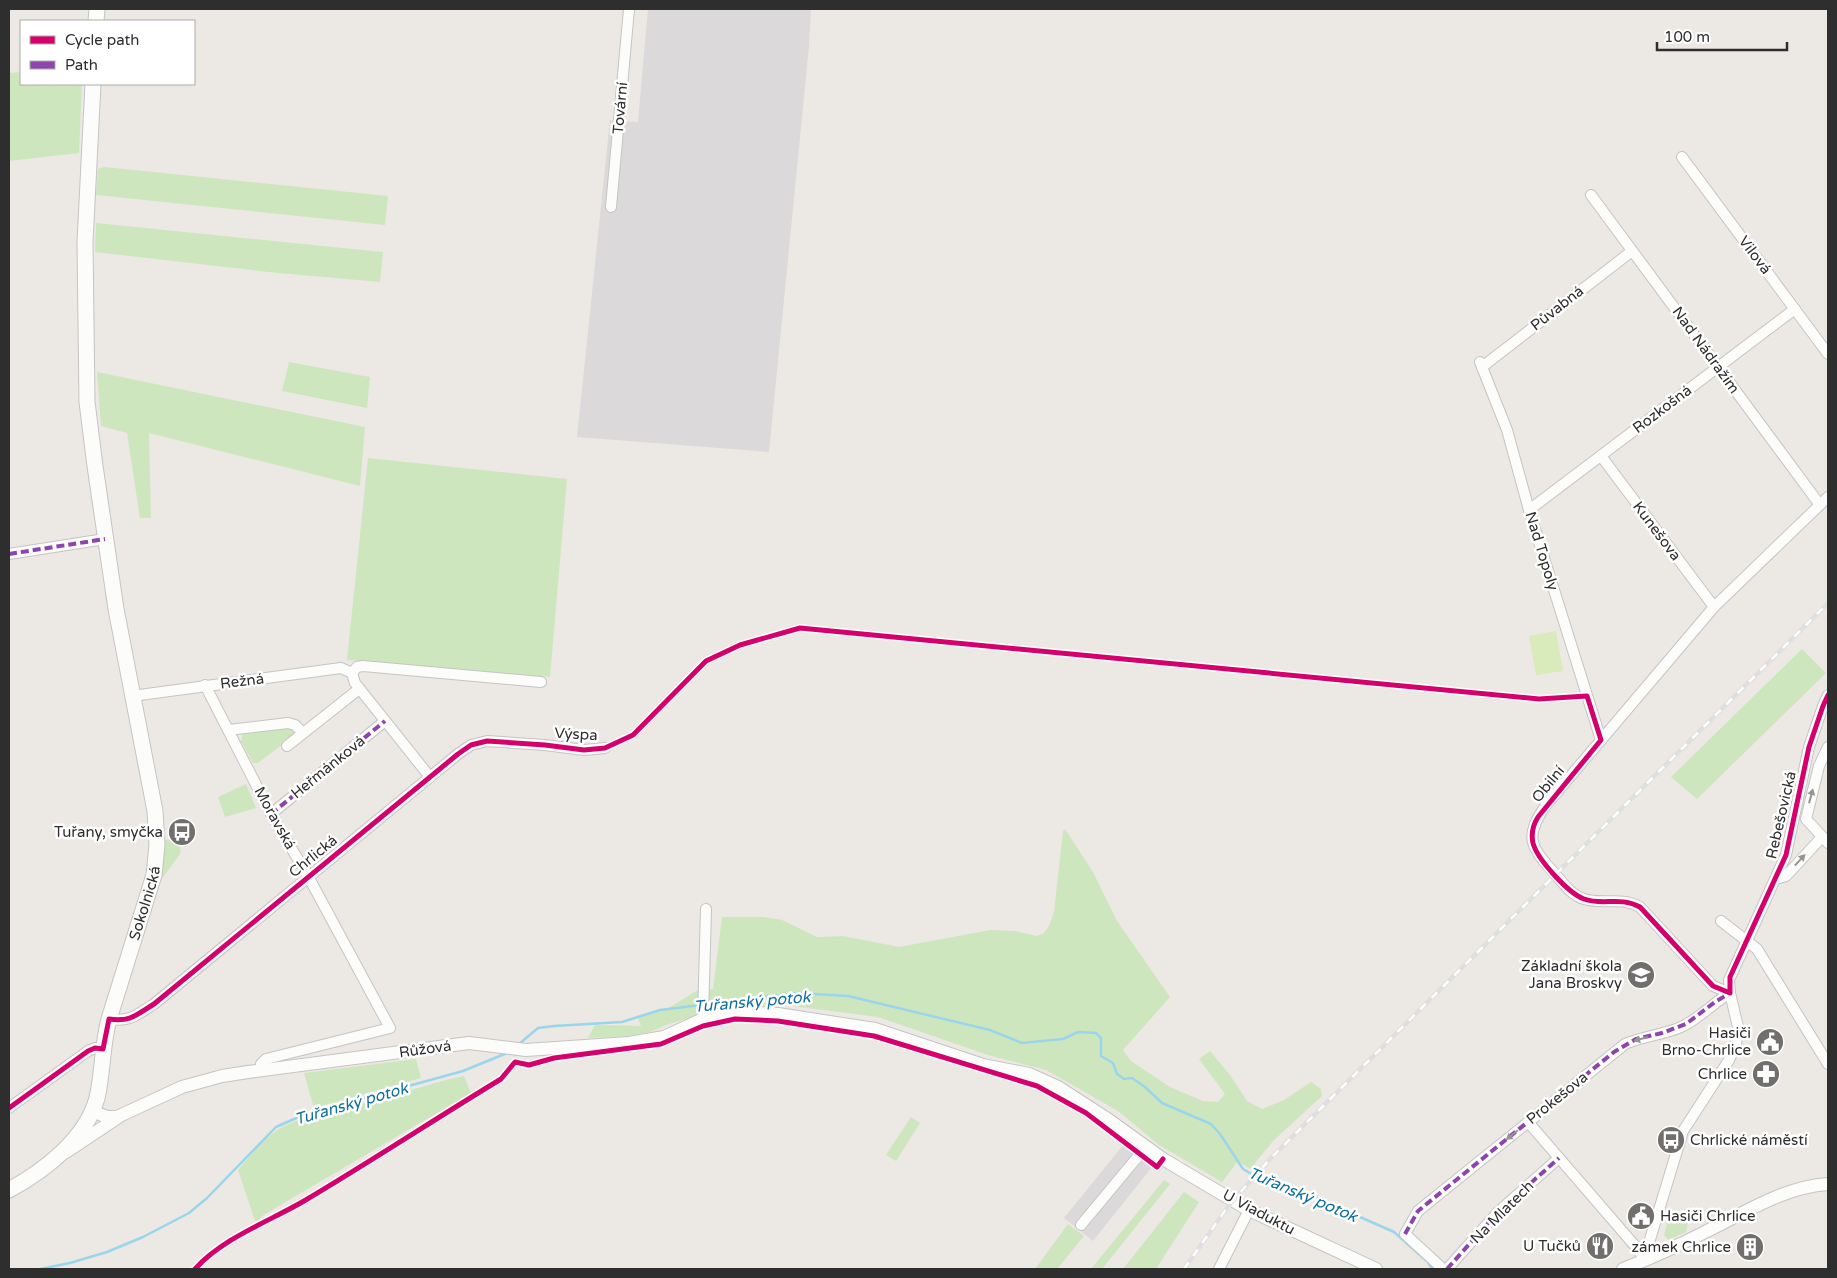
<svg xmlns="http://www.w3.org/2000/svg" width="1837" height="1278" font-family="'Varela Round',sans-serif">
<style>
.industrial{fill:#dcd9db}
.green{fill:#cee6be}
.pitch{fill:#d9eabb}
.lines{fill:none;stroke-linecap:round;stroke-linejoin:round}
.stream{stroke:#99d6ec;stroke-width:2.5}
.minor-casing{stroke:#c5c4c5;stroke-width:12}
.tertiary-casing{stroke:#c5c4c5;stroke-width:14}
.secondary-casing{stroke:#c5c4c5;stroke-width:17}
.minor{stroke:#fcfcfb;stroke-width:10}
.tertiary{stroke:#fcfcfb;stroke-width:12}
.secondary{stroke:#fcfcfb;stroke-width:15}
.rail-casing{stroke:#dfdfe1;stroke-width:4.5}
.rail{stroke:#fff;stroke-width:2.5;stroke-dasharray:8;stroke-linecap:butt}
.quiet{stroke:#8e44ad;stroke-width:4;stroke-dasharray:8 4;stroke-linecap:butt}
.cycleway-casing{stroke:#fff;stroke-width:8}
.cycleway{stroke:#d6006c;stroke-width:5}
.oneway{fill:#959594}
.labels{text-anchor:middle;stroke-width:5;stroke-linejoin:round;paint-order:stroke}
.street-label{font-size:15px;fill:#2e2e2e;stroke:#fff}
.poi-label{font-size:15px;fill:#2e2e2e;stroke:#fff;text-anchor:end}
.water-label{font-size:16px;font-style:italic;fill:#0d6fa3;stroke:#fff}
</style>
<rect width="100%" height="100%" fill="#ece8e4"/>
<g class="industrial">
<polygon points="648,9 811,9 809,46 769,452 577,437 610,120 638,122"/>
<polygon points="1128,1139 1156,1162 1093,1241 1064,1218"/>
</g>
<g class="green">
<polygon points="21,72 21,84 82,84 79,153 9,161 9,73"/>
<polygon points="104,167 388,196 385,225 96,195 98,169"/>
<polygon points="96,223 383,252 380,282 268,272 95,252"/>
<polygon points="289,362 370,377 367,408 282,391"/>
<polygon points="97,372 365,427 360,486 149,433 151,518 140,518 127,433 101,426"/>
<polygon points="368,458 567,479 550,677 347,660"/>
<polygon points="1802,649 1826,673 1697,799 1671,777"/>
<polygon points="291,727 294,730 294,734 292,737 258,763 253,763 241,741 243,732"/>
<polygon points="246,784 256,808 225,817 218,797"/>
<polygon points="1065,829 1093,872 1117,921 1170,997 1123,1050 1131,1061 1170,1087 1203,1101 1218,1102 1225,1094 1199,1059 1210,1051 1230,1075 1247,1101 1262,1109 1284,1100 1311,1082 1321,1089 1322,1096 1274,1140 1250,1169 1238,1161 1222,1182 1159,1145 1118,1111 1046,1070 988,1055 878,1017 776,1004 721,1009 669,1024 650,1032 627,1036 588,1038 595,1025 641,1026 637,1016 667,1009 698,990 713,989 722,917 764,917 782,920 817,937 843,936 899,947 990,930 1015,931 1037,936 1044,933 1049,926 1054,912 1063,831"/>
<path d="M165,840C175,838 182,844 180,854L158,884Z"/>
<polygon points="416,1059 421,1078 314,1108 304,1073"/>
<path d="M464,1076L471,1093L265,1214L260,1218L261,1220L255,1221L238,1170C249,1157 264,1138 279,1129C304,1114 346,1107 375,1100C405,1093 433,1082 464,1076Z"/>
<polygon points="911,1117 920,1123 896,1161 886,1155"/>
<polygon points="1164,1180 1170,1184 1102,1269 1091,1269"/>
<polygon points="1184,1192 1199,1202 1156,1269 1123,1269"/>
<polygon points="1677,1212 1688,1223 1686,1232 1668,1240 1664,1235 1669,1215"/>
<polygon points="1068,1224 1084,1236 1057,1269 1035,1269"/>
</g>
<polygon class="pitch" points="1556,631 1563,671 1536,675 1529,636"/>
<g class="lines">
<g class="stream">
<polyline points="706,1004 797,993 848,996 990,1030 1022,1043 1063,1039 1078,1032 1096,1033 1101,1038 1101,1056 1113,1063 1117,1074 1124,1079 1132,1078 1145,1087 1162,1103 1211,1124 1220,1134 1243,1169 1255,1176 1292,1187 1394,1232 1428,1262 1432,1269"/>
<polyline points="519,1044 538,1028 554,1026 622,1022 660,1010 701,1005"/>
<polyline points="40,1269 70,1263 107,1252 143,1237 189,1213 207,1198 276,1127 303,1115 463,1071 507,1053"/>
</g>
<defs>
<g id="minor">
<polyline points="1682,157 1828,354"/>
<polyline points="1591,195 1820,505"/>
<polyline points="611,207 629,9"/>
<polyline points="1480,362 1507,430 1529,510 1601,740"/>
<polyline points="1482,367 1632,251"/>
<polyline points="1601,456 1714,607"/>
<polyline points="1529,510 1795,309"/>
<polyline points="9,554 105,539"/>
<polyline points="352,673 357,667 363,666 541,682"/>
<polyline points="205,685 271,814 308,876 390,1028 266,1059 261,1064 260,1071"/>
<polyline points="132,696 341,668 352,673 355,683 430,777"/>
<polyline points="228,730 288,723 295,725 303,733"/>
<polyline points="287,746 359,689"/>
<polyline points="1828,747 1819,766 1806,819 1828,843"/>
<polyline points="271,814 385,721"/>
<polyline points="1776,879 1786,876 1822,837"/>
<polyline points="1721,921 1757,949 1828,1064"/>
<path d="M1730,993L1713,986L1640,907C1620,896 1603,905 1584,899C1571,895 1564,884 1555,874C1531,847 1523,838 1546,805L1714,607L1828,497"/>
<path d="M109,1019C131,1022 136,1015 154,1004L458,754L471,745L487,741L545,745L584,750L605,748"/>
<polyline points="703,1019 706,909"/>
<polyline points="9,1108 88,1051 95,1048 103,1049"/>
<polyline points="1528,1122 1636,1247 1645,1260"/>
<polyline points="1081,1225 1145,1148"/>
<polyline points="1645,1260 1648,1246 1683,1131 1729,1060 1736,1045 1738,1027 1730,993 1729,980 1786,855 1809,747 1823,706 1828,695"/>
<polyline points="1219,1269 1249,1210"/>
<path d="M1443,1269L1405,1234L1418,1211L1625,1044C1643,1036 1663,1035 1681,1027C1699,1019 1713,1003 1730,993"/>
<polyline points="1447,1269 1498,1212 1559,1158"/>
</g>
<g id="tertiary">
<polyline points="92,1111 107,1117 117,1117 182,1087 222,1076 248,1072 469,1043 526,1050 629,1043 664,1037 703,1019 738,1012 778,1014 875,1029 983,1065 1029,1074 1058,1087 1109,1120 1163,1159 1249,1210 1376,1269"/>
<polyline points="66,1152 120,1116"/>
<path d="M1623,1269C1651,1258 1680,1245 1707,1231C1746,1212 1784,1187 1828,1184"/>
</g>
<g id="secondary">
<polyline points="96,21 97,9"/>
<path id="s1" d="M9,1190C44,1171 86,1139 97,1098C103,1072 102,1045 109,1019L154,875L157,845L155,811L116,609L95,466L87,402L85,242L93,84"/>
</g>
</defs>
<use href="#minor" class="minor-casing"/>
<use href="#tertiary" class="tertiary-casing"/>
<use href="#secondary" class="secondary-casing"/>
<use href="#minor" class="minor"/>
<use href="#tertiary" class="tertiary"/>
<use href="#secondary" class="secondary"/>
<defs>
<polyline id="rail" points="1184,1269 1229,1205 1269,1160 1828,603"/>
</defs>
<use href="#rail" class="rail-casing"/>
<use href="#rail" class="rail"/>
<g class="quiet">
<polyline points="9,554 105,539"/>
<polyline points="271,814 385,721"/>
<polyline points="1405,1234 1418,1211 1614,1052 1636,1039 1662,1033 1686,1024 1715,1002 1730,993"/>
<polyline points="1447,1269 1498,1212 1559,1158"/>
</g>
<defs>
<g id="cycleway">
<path d="M9,1108L88,1051L95,1048L103,1049L109,1019C131,1022 136,1015 154,1004L458,754L471,745L487,741L545,745L584,750L605,748L633,735L706,661L740,645L800,628L1539,699L1587,696L1601,740L1538,817C1533,825 1531,834 1533,843C1537,859 1568,893 1584,899C1603,906 1620,896 1640,907L1713,986L1730,993V977L1786,855L1809,747L1823,706L1828,695"/>
<path d="M195,1269C223,1238 268,1222 304,1201C370,1162 435,1119 501,1079L515,1062L529,1065L554,1058L661,1044L703,1026L735,1019L778,1021L874,1036L1037,1086L1086,1113L1157,1167L1163,1159"/>
</g>
</defs>
<use href="#cycleway" class="cycleway-casing"/>
<use href="#cycleway" class="cycleway"/>
</g>
<defs><path id="oneway-solid" d="M-6-.8H1V-3.2L6.5 0L1 3.2V.8H-6Z" transform="scale(1.25)"/></defs>
<g class="oneway">
<use href="#oneway-solid" transform="translate(1811 796) rotate(-75)"/>
<use href="#oneway-solid" transform="translate(1800 860) rotate(-47)"/>
<use href="#oneway-solid" transform="translate(1641 1039) rotate(165)"/>
<use href="#oneway-solid" transform="translate(1512 1135) rotate(141)"/>
</g>
<defs>
<symbol id="bus-disc" viewBox="-11 -11 22 22"><circle r="9.5" fill="#706f6e" stroke="#fff"/><path d="M-5-6H5V4H4V6H2V4H-2V6H-4V4H-5ZM-3.5-4V0h7V-4ZM-3.5 1.2v1.5H-2V1.2ZM2 1.2v1.5H3.5V1.2Z" fill="#fff"/></symbol>
<symbol id="school-disc" viewBox="-11 -11 22 22"><circle r="9.5" fill="#706f6e" stroke="#fff"/><path d="M0-5L7-2L0 1L-7-2ZM-4 1L0 2.5L4 1V4Q0 6-4 4Z" fill="#fff"/></symbol>
<symbol id="civic-disc" viewBox="-11 -11 22 22"><circle r="9.5" fill="#706f6e" stroke="#fff"/><path d="M-.6-6.5H3V-4.5H.6V-3L4-1V1h2V6H-6V1h2V-1L-.6-3ZM-1.2 2.5V6h2.4V2.5Z" fill="#fff"/></symbol>
<symbol id="pharmacy-disc" viewBox="-11 -11 22 22"><circle r="9.5" fill="#706f6e" stroke="#fff"/><path d="M-2-6h4v4h4v4h-4v4h-4v-4h-4v-4h4Z" fill="#fff"/></symbol>
<symbol id="restaurant-disc" viewBox="-11 -11 22 22"><circle r="9.5" fill="#706f6e" stroke="#fff"/><path d="M-5-6h1v4h1v-4h1v4h1v-4h1v5L-1.5 .5V6h-2V.5L-5-1ZM5-6V6H3V1.5H1.5Q1.5-4 5-6Z" fill="#fff"/></symbol>
<symbol id="building-disc" viewBox="-11 -11 22 22"><circle r="9.5" fill="#706f6e" stroke="#fff"/><path d="M-4-6H4V6H1V3H-1V6H-4ZM-2.5-4.3h1.7v1.8h-1.7ZM.8-4.3h1.7v1.8H.8ZM-2.5-1h1.7V.8h-1.7ZM.8-1h1.7V.8H.8Z" fill="#fff"/></symbol>
</defs>
<g fill-rule="evenodd">
<use href="#bus-disc" x="166" y="816" width="32" height="32"/>
<use href="#school-disc" x="1625" y="959" width="32" height="32"/>
<use href="#civic-disc" x="1754" y="1026" width="32" height="32"/>
<use href="#pharmacy-disc" x="1750" y="1058" width="32" height="32"/>
<use href="#bus-disc" x="1655" y="1124" width="32" height="32"/>
<use href="#civic-disc" x="1625" y="1200" width="32" height="32"/>
<use href="#restaurant-disc" x="1584" y="1230" width="32" height="32"/>
<use href="#building-disc" x="1734" y="1231" width="32" height="32"/>
</g>
<g class="labels">
<g class="street-label">
<text transform="translate(620 108) rotate(-85)" y="5">Tovární</text>
<text transform="translate(1755 255) rotate(53)" y="5">Vilová</text>
<text transform="translate(1557 308) rotate(-38)" y="5">Půvabná</text>
<text transform="translate(1706 350) rotate(54)" y="5">Nad Nádražím</text>
<text transform="translate(1662 409) rotate(-37)" y="5">Rozkošná</text>
<text transform="translate(1657 531) rotate(53)" y="5">Kunešova</text>
<text transform="translate(1542 551) rotate(73)" y="5">Nad Topoly</text>
<text transform="translate(242 681) rotate(-7)" y="5">Režná</text>
<text transform="translate(576 734) rotate(3)" y="5">Výspa</text>
<text transform="translate(328 767) rotate(-39)" y="5">Heřmánková</text>
<text transform="translate(1548 784) rotate(-51)" y="5">Obilní</text>
<text transform="translate(1781 815) rotate(-77)" y="5">Rebešovická</text>
<text transform="translate(275 818) rotate(61)" y="5">Moravská</text>
<text transform="translate(313 856) rotate(-39)" y="5">Chrlická</text>
<text dy="5" stroke="none"><textPath href="#s1" startOffset="332">Sokolnická</textPath></text>
<text transform="translate(425 1049) rotate(-8)" y="5">Růžová</text>
<text transform="translate(1557 1098) rotate(-39)" y="5">Prokešova</text>
<text transform="translate(1259 1212) rotate(28)" y="5">U Viaduktu</text>
<text transform="translate(1502 1212) rotate(-45)" y="5">Na Mlatech</text>
</g>
<g class="poi-label">
<text x="163" y="837">Tuřany, smyčka</text>
<text x="1622" y="971">Základní škola<tspan x="1622" dy="17">Jana Broskvy</tspan></text>
<text x="1751" y="1038">Hasiči<tspan x="1751" dy="17">Brno-Chrlice</tspan></text>
<text x="1747" y="1079">Chrlice</text>
<text x="1690" y="1145" text-anchor="start">Chrlické náměstí</text>
<text x="1660" y="1221" text-anchor="start">Hasiči Chrlice</text>
<text x="1581" y="1251">U Tučků</text>
<text x="1731" y="1252">zámek Chrlice</text>
</g>
<g class="water-label">
<text transform="translate(752 1001) rotate(-5)" y="6">Tuřanský potok</text>
<text transform="translate(351 1103) rotate(-16)" y="6">Tuřanský potok</text>
<text transform="translate(1303 1194) rotate(23)" y="6">Tuřanský potok</text>
</g>
</g>
<rect width="1837" height="1278" fill="none" stroke="#2e2e2e" stroke-width="20"/>
<rect x="20" y="20" width="175" height="65" fill="#ffffff" stroke="#ababab"/>
<rect x="30" y="36" width="25" height="8" fill="#d6006c" stroke="#ababab"/>
<text x="65" y="45" font-size="15" fill="#2e2e2e">Cycle path</text>
<rect x="30" y="61" width="25" height="8" fill="#8e44ad" stroke="#ababab"/>
<text x="65" y="70" font-size="15" fill="#2e2e2e">Path</text>
<path d="M1657 42v8h130v-8" fill="none" stroke="#2e2e2e" stroke-width="2.5"/>
<text x="1664" y="42" font-size="15" fill="#2e2e2e" stroke="#ffffff" stroke-width="4" paint-order="stroke">100 m</text>
</svg>
